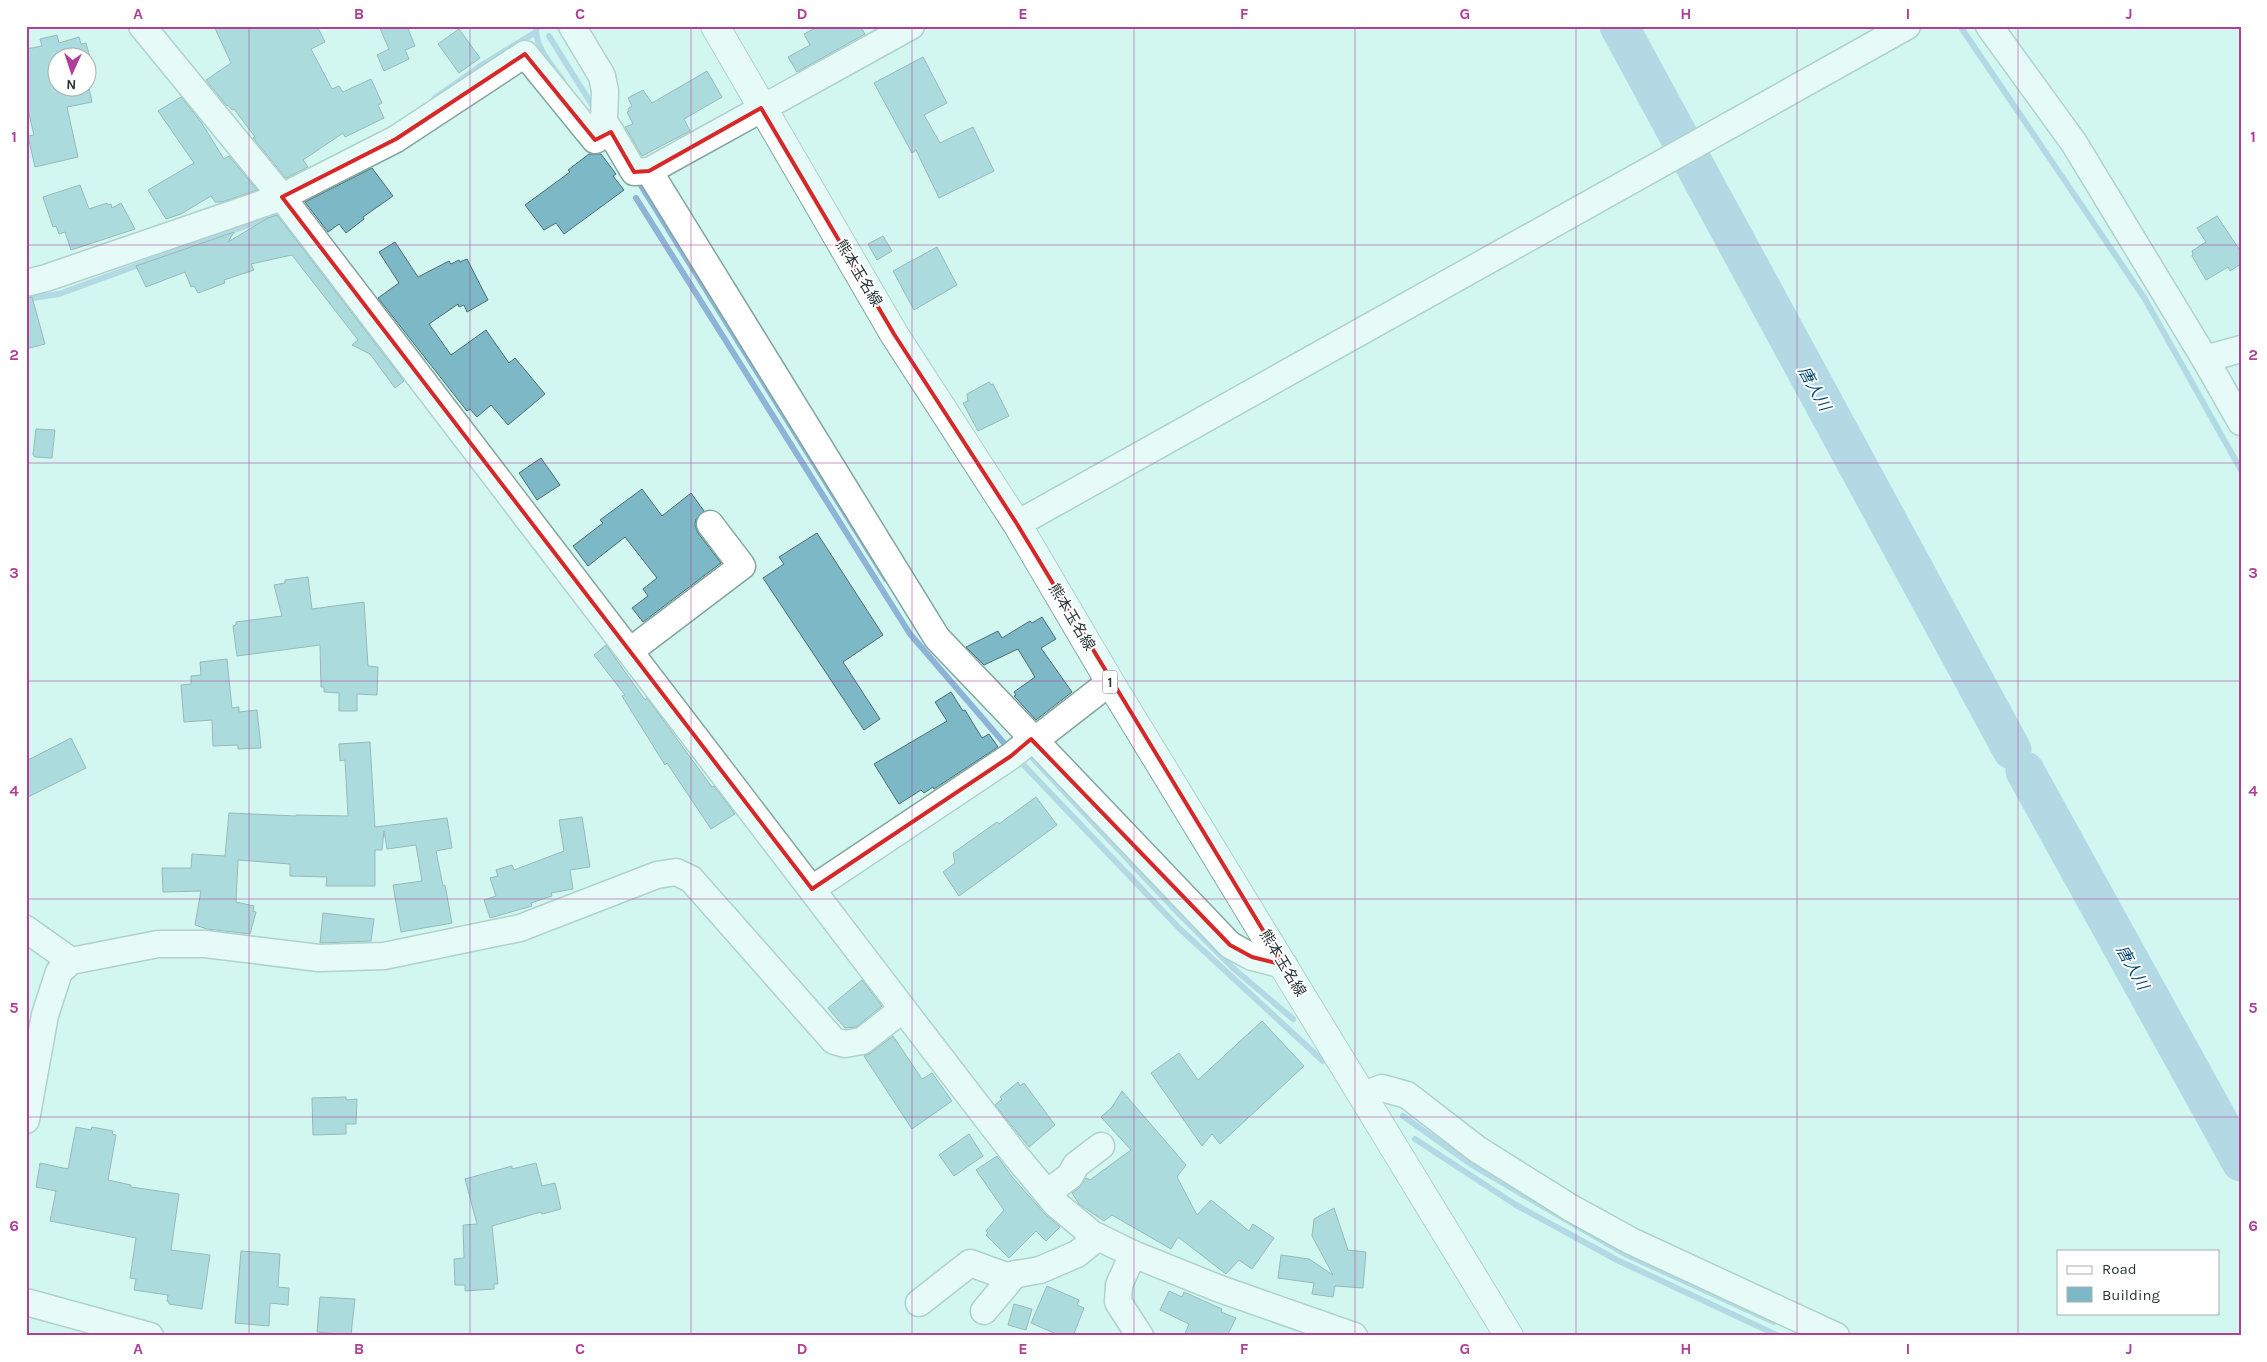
<svg xmlns="http://www.w3.org/2000/svg" width="2267" height="1362" font-family="Karla,'Noto Sans JP',sans-serif">
<style>
.lines{fill:none;stroke-linecap:round;stroke-linejoin:round}
.stream{stroke:#8db4d6;stroke-width:6}
.river{stroke:#8db4d6;stroke-width:39}
.building{fill:#7db8c6;stroke:#4e6e76}
.minor-casing{stroke:#83a59f;stroke-width:29}
.primary-casing{stroke:#83a59f;stroke-width:30}
.minor{stroke:#fff;stroke-width:26}
.primary{stroke:#fff;stroke-width:28}
.marked{fill:none;stroke:#d62828;stroke-width:4;stroke-linejoin:round}
.grid{fill:none;stroke:#b03f9a;stroke-width:1;stroke-opacity:0.55}
.labels{text-anchor:middle;stroke-width:4;stroke-linejoin:round;paint-order:stroke}
.shield{fill:#fff;stroke:#687270;stroke-width:1}
.shield-label{font-size:14px;font-weight:bold;fill:#283633}
.street-label{font-size:15px;fill:#283633;stroke:#fff}
.water-label{font-size:16px;font-style:italic;fill:#054873;stroke:#fff}
.neatline{fill:none;stroke:#b03f9a;stroke-width:2}
.grid-label{font-size:16px;text-anchor:middle;font-weight:bold;fill:#b03f9a}
</style>
<rect width="100%" height="100%" fill="#d2f7f0"/>
<g class="lines">
<g class="stream">
<path d="M536,26C535,48 551,64 563,81"/>
<polyline points="1960,26 2145,299 2241,470"/>
<polyline points="549,36 592,105"/>
<polyline points="435,98 482,65 536,32"/>
<polyline points="640,184 886,579"/>
<polyline points="636,198 910,634 1010,750"/>
<polyline points="26,299 59,294 281,213"/>
<polyline points="1026,751 1179,914 1233,968 1293,1019"/>
<polyline points="1017,758 1180,929 1323,1061"/>
<polyline points="1403,1116 1472,1165 1625,1254 1774,1322"/>
<polyline points="1415,1139 1516,1205 1617,1260 1779,1336"/>
</g>
<g class="river">
<polyline points="1619,26 2012,750"/>
<polyline points="2025,771 2241,1162"/>
</g>
</g>
<g class="building">
<polygon points="214,26 317,26 325,42 311,49 332,89 339,86 343,92 371,79 382,103 378,105 384,118 345,137 343,133 303,160 308,167 286,178 253,138 255,137 234,109 232,110 228,105 227,106 206,80 231,63"/>
<polygon points="379,26 407,26 415,46 405,50 409,59 384,71 377,55 389,49"/>
<polygon points="819,26 860,26 865,34 797,72 788,57 810,45 804,34"/>
<polygon points="459,29 480,58 459,73 438,44"/>
<polygon points="57,35 59,43 79,37 81,44 86,43 91,61 88,62 88,58 58,58 58,88 88,88 88,83 92,102 67,107 78,157 35,167 28,136 34,135 26,102 26,49 42,46 40,39"/>
<polygon points="923,57 947,103 924,115 940,143 973,127 994,171 939,198 916,150 912,153 874,83"/>
<polygon points="707,71 722,97 684,119 690,131 642,156 625,127 633,124 627,112 629,111 628,109 632,106 628,98 643,90 652,103"/>
<polygon points="181,97 201,122 224,159 229,156 257,190 222,202 215,202 211,196 181,214 166,219 148,190 194,163 158,111"/>
<polygon points="589,154 601,154 616,174 613,176 624,190 564,234 556,223 544,230 525,205 570,172 568,170"/>
<polygon points="372,168 393,196 363,217 364,219 346,233 339,224 328,232 305,202"/>
<polygon points="80,185 89,209 107,203 108,205 111,204 112,208 121,203 135,229 71,250 65,232 59,234 56,226 53,227 43,197"/>
<polygon points="277,215 404,381 395,388 370,354 352,345 358,340 292,255 251,264 254,270 224,280 225,283 198,293 194,286 191,287 185,272 146,287 136,266 234,232 228,242 268,218"/>
<polygon points="2217,216 2241,252 2241,264 2230,271 2228,267 2206,280 2192,256 2193,254 2192,251 2206,242 2197,228"/>
<polygon points="883,236 892,251 877,260 868,244"/>
<polygon points="395,242 418,277 449,261 451,264 459,260 460,262 467,259 488,300 467,312 464,305 459,307 458,304 429,324 451,355 486,330 509,363 515,358 545,394 508,425 491,405 477,417 470,409 467,411 378,298 399,283 379,252"/>
<polygon points="937,247 957,285 914,310 893,271"/>
<polygon points="32,297 45,344 26,349 26,298"/>
<polygon points="989,382 991,385 993,384 1009,416 978,431 963,403 968,401 967,394"/>
<polygon points="36,429 55,430 52,458 35,457 33,455"/>
<polygon points="541,458 560,485 537,500 519,473"/>
<polygon points="642,489 662,516 691,493 704,511 696,519 695,525 698,533 721,563 643,622 632,608 648,596 643,589 657,578 625,537 588,566 573,546 603,523 600,520"/>
<polygon points="817,533 883,635 843,662 880,719 864,730 763,578 784,564 779,557"/>
<polygon points="308,577 312,609 364,602 368,666 378,667 377,695 357,694 357,711 339,711 339,693 324,692 324,687 321,687 320,645 237,656 233,626 236,625 236,622 282,616 274,585 285,583 285,580"/>
<polygon points="1042,617 1056,639 1041,648 1072,692 1036,720 1014,696 1016,695 1014,692 1035,677 1018,649 984,665 966,647 998,631 1002,638 1030,621 1032,623"/>
<polygon points="606,645 645,700 647,698 712,787 714,786 735,814 711,829 667,763 665,765 622,696 625,695 594,655"/>
<polygon points="227,659 232,708 239,707 239,712 257,710 261,748 238,749 238,745 213,746 212,720 184,722 181,685 191,684 191,676 201,675 200,662"/>
<polygon points="951,692 963,711 965,710 982,738 989,734 998,747 934,789 933,787 924,793 921,790 899,804 874,764 947,721 935,702"/>
<polygon points="71,738 86,768 26,798 26,761"/>
<polygon points="370,742 375,827 447,818 452,848 436,851 443,886 445,885 452,923 401,932 393,885 422,881 416,845 387,849 384,831 382,850 375,850 375,886 326,886 327,877 290,876 290,864 238,860 236,902 254,906 253,911 256,912 250,934 207,929 195,925 201,891 163,892 162,868 191,868 192,854 225,856 229,813 296,816 296,815 348,816 345,760 340,761 339,744"/>
<polygon points="1036,797 1057,825 959,896 943,872 955,863 953,853 997,822 999,824"/>
<polygon points="582,817 590,867 570,870 573,889 551,893 552,896 531,903 532,906 490,918 484,900 496,896 490,878 498,876 496,870 512,865 514,870 564,851 559,820"/>
<polygon points="323,913 374,919 371,941 320,943"/>
<polygon points="862,980 882,1006 856,1027 845,1028 828,1008"/>
<polygon points="1262,1021 1304,1066 1220,1144 1212,1134 1202,1146 1151,1073 1179,1053 1198,1080"/>
<polygon points="893,1036 922,1079 932,1073 952,1101 912,1129 864,1056 871,1053"/>
<polygon points="1018,1082 1020,1086 1024,1083 1055,1125 1029,1147 995,1105 1002,1099 1000,1097"/>
<polygon points="1122,1091 1186,1165 1177,1177 1197,1215 1211,1200 1249,1231 1253,1224 1274,1238 1252,1269 1239,1260 1226,1274 1178,1237 1171,1249 1112,1215 1104,1221 1079,1204 1072,1193 1079,1188 1086,1178 1090,1180 1131,1150 1101,1117 1112,1107"/>
<polygon points="346,1097 346,1100 357,1099 356,1124 346,1124 346,1134 313,1135 312,1098"/>
<polygon points="76,1127 91,1130 92,1127 113,1131 112,1134 116,1135 108,1180 131,1185 131,1187 179,1194 171,1250 210,1255 202,1309 169,1304 169,1302 167,1301 168,1295 134,1290 136,1279 130,1278 136,1238 50,1221 56,1191 36,1187 40,1163 68,1169"/>
<polygon points="969,1134 983,1156 954,1176 939,1155"/>
<polygon points="997,1156 1013,1178 1045,1214 1060,1227 1046,1241 1036,1231 1009,1258 986,1235 988,1233 986,1231 1004,1210 976,1170"/>
<polygon points="536,1163 542,1186 555,1183 561,1209 542,1214 541,1212 492,1226 498,1284 494,1284 494,1289 465,1291 465,1285 455,1285 454,1259 464,1258 463,1225 477,1224 465,1179 512,1166 512,1169"/>
<polygon points="1334,1208 1348,1250 1366,1252 1363,1288 1335,1286 1333,1297 1312,1294 1314,1283 1278,1278 1281,1255 1309,1259 1333,1275 1312,1236 1314,1219"/>
<polygon points="241,1251 280,1254 278,1287 289,1288 288,1305 270,1303 269,1326 235,1323"/>
<polygon points="1047,1286 1079,1300 1077,1305 1084,1308 1073,1336 1061,1336 1031,1323"/>
<polygon points="1169,1291 1182,1297 1184,1292 1222,1309 1221,1312 1236,1318 1227,1336 1184,1336 1189,1324 1160,1310"/>
<polygon points="320,1297 355,1299 351,1335 317,1332"/>
<polygon points="1014,1304 1032,1309 1026,1330 1008,1325"/>
</g>
<g class="lines">
<defs>
<g id="minor">
<polyline points="142,26 282,197 903,1009 1016,1156 1056,1204 1092,1234 1133,1254 1220,1289 1354,1336"/>
<polyline points="572,26 602,76 605,91 604,121 634,172 649,171 911,26"/>
<polyline points="1989,26 2074,143 2205,359 2241,422"/>
<polyline points="649,171 937,638 1230,945 1252,957 1284,965"/>
<polyline points="26,283 46,278 282,197 396,139 525,54 595,140 611,132"/>
<polyline points="2205,359 2241,349"/>
<polyline points="1017,524 1907,26"/>
<polyline points="630,651 742,566 710,524"/>
<polyline points="1034,741 1110,682"/>
<polyline points="812,889 1011,756 1032,739"/>
<polyline points="26,929 71,961"/>
<polyline points="1363,1095 1382,1088 1407,1095 1477,1149 1571,1208 1631,1241 1836,1336"/>
<polyline points="26,1120 45,1015 59,972 71,961 158,944 205,944 319,958 384,956 520,928 657,875 676,872 691,879 834,1041 845,1044 862,1041 903,1009"/>
<polyline points="1047,1193 1070,1176 1076,1165 1101,1146"/>
<polyline points="1133,1254 1119,1285 1118,1302 1140,1336"/>
<polyline points="26,1302 150,1336"/>
<polyline points="919,1303 970,1263 1006,1276 1040,1270 1077,1254 1098,1237"/>
<polyline points="984,1311 1015,1274"/>
</g>
<polyline id="primary" points="715,26 894,334 1017,524 1110,682 1509,1336"/>
</defs>
<use href="#minor" class="minor-casing"/>
<use href="#primary" class="primary-casing"/>
<use href="#minor" class="minor"/>
<use href="#primary" class="primary"/>
</g>
<path d="M0 0H2267V1362H0ZM525,54L595,140L611,132L634,172L649,171L761,108L894,334L1017,524L1284,965L1252,957L1230,945L1031,739L1011,756L812,889L282,197L396,139Z" fill="#d2f7f0" fill-opacity=".55" fill-rule="evenodd"/>
<path class="marked" d="M525,54L595,140L611,132L634,172L649,171L761,108L894,334L1017,524L1284,965L1252,957L1230,945L1031,739L1011,756L812,889L282,197L396,139Z"/>
<path class="grid" d="M249,26V1336M470,26V1336M691,26V1336M912,26V1336M1134,26V1336M1355,26V1336M1576,26V1336M1797,26V1336M2018,26V1336M26,245H2241M26,463H2241M26,681H2241M26,899H2241M26,1117H2241"/>
<g class="labels">
<rect class="shield" x="1102.5" y="670.5" width="15" height="23" rx="4"/>
<g class="shield-label">
<text x="1110" y="687">1</text>
</g>
<g class="street-label">
<text transform="translate(859 273) rotate(59)" y="5">熊本玉名線</text>
<text transform="translate(1072 617) rotate(59)" y="5">熊本玉名線</text>
<text transform="translate(1283 963) rotate(59)" y="5">熊本玉名線</text>
</g>
<g class="water-label">
<text transform="translate(1815 388) rotate(61)" y="6">唐人川</text>
<text transform="translate(2133 967) rotate(61)" y="6">唐人川</text>
</g>
</g>
<rect width="2267" height="1362" fill="none" stroke="#ffffff" stroke-width="55"/>
<rect x="2057" y="1250" width="162" height="65" fill="#ffffff" stroke="#a9afad"/>
<rect x="2067" y="1266" width="25" height="8" fill="#ffffff" stroke="#a9afad"/>
<text x="2102" y="1274" font-size="15" fill="#283633">Road</text>
<rect x="2067" y="1287" width="25" height="15" fill="#7db8c6" stroke="#a9afad"/>
<text x="2102" y="1300" font-size="15" fill="#283633">Building</text>
<g transform="translate(72 72) rotate(183)"><circle r="24" fill="#ffffff" stroke="#a9afad"/>
<path d="M0-4L9 19L0 12L-9 19Z" fill="#b03f9a"/>
<text y="-8" font-size="14" font-weight="bold" text-anchor="middle" fill="#283633">N</text>
</g>
<rect x="28" y="28" width="2212" height="1306" class="neatline"/>
<g class="grid-label">
<text x="138" y="19">A</text>
<text x="359" y="19">B</text>
<text x="580" y="19">C</text>
<text x="802" y="19">D</text>
<text x="1023" y="19">E</text>
<text x="1244" y="19">F</text>
<text x="1465" y="19">G</text>
<text x="1686" y="19">H</text>
<text x="1908" y="19">I</text>
<text x="2129" y="19">J</text>
<text x="14" y="142">1</text>
<text x="2253" y="142">1</text>
<text x="14" y="360">2</text>
<text x="2253" y="360">2</text>
<text x="14" y="578">3</text>
<text x="2253" y="578">3</text>
<text x="14" y="796">4</text>
<text x="2253" y="796">4</text>
<text x="14" y="1013">5</text>
<text x="2253" y="1013">5</text>
<text x="14" y="1231">6</text>
<text x="2253" y="1231">6</text>
<text x="138" y="1354">A</text>
<text x="359" y="1354">B</text>
<text x="580" y="1354">C</text>
<text x="802" y="1354">D</text>
<text x="1023" y="1354">E</text>
<text x="1244" y="1354">F</text>
<text x="1465" y="1354">G</text>
<text x="1686" y="1354">H</text>
<text x="1908" y="1354">I</text>
<text x="2129" y="1354">J</text>
</g>
</svg>
